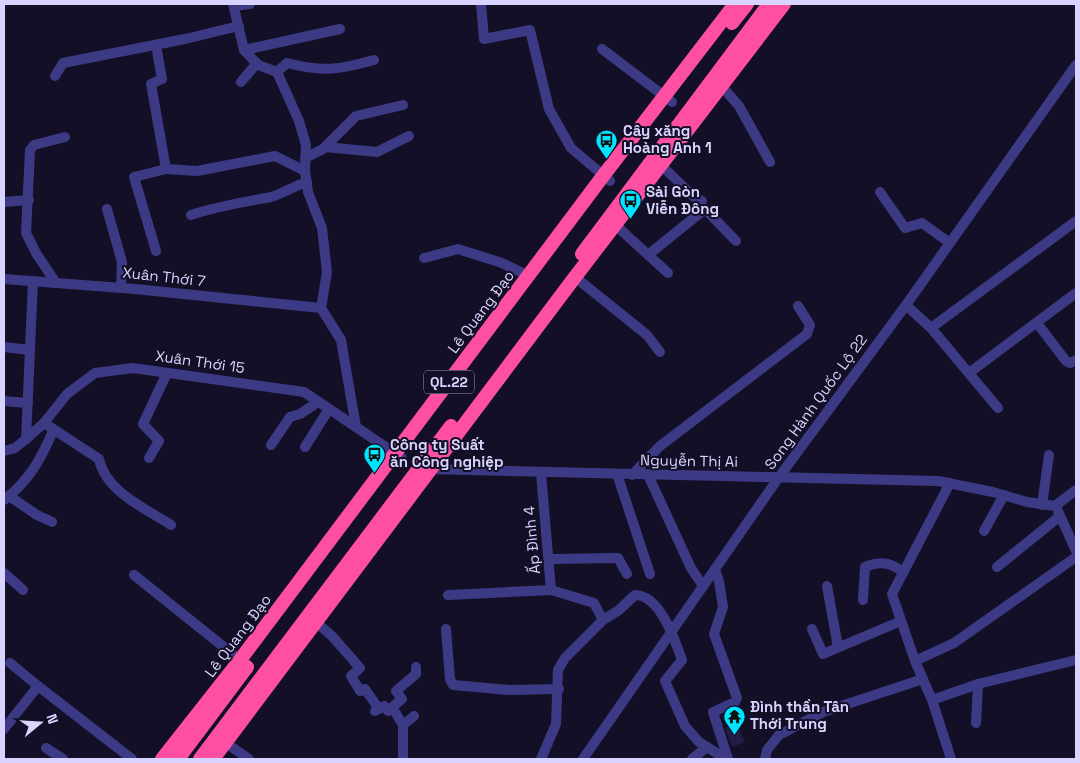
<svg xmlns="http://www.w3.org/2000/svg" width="1080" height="763" font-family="'Space Grotesk',sans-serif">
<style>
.building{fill:#241b47}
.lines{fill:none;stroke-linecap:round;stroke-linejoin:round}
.minor{stroke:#3d3a85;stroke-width:10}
.highway{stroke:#ff4fa3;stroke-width:14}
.labels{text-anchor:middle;stroke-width:4;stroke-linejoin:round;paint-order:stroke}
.shield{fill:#130f26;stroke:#9e99be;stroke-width:1}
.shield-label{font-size:14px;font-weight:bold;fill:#d9d4ff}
.poi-label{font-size:15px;font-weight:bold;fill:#d9d4ff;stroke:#130f26;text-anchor:start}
.street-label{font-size:15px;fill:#d9d4ff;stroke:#130f26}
</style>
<rect width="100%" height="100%" fill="#130f26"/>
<polygon class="building" points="736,723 745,742 732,747 725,728"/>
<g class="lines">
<g class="minor">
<polyline points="233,4 244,50 258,65 277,72 299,121 306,145 305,171 308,192 322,228 327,272 321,308 341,340 356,427"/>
<polyline points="481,4 484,39 530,30 549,109 571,148 610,181"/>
<polyline points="234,6 250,4"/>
<polyline points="602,49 672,102"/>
<polyline points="244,50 340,29"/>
<path d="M277,72L287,63C322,72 339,70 374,60"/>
<polyline points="55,76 63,63 185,39 239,26"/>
<polyline points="717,81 739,106 770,162"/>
<polyline points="241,82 257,63"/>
<polyline points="325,147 377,152 409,136"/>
<polyline points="305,158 323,149 356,116 403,105"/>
<polyline points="661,165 694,197 702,201"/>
<polyline points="166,169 197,171 275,156 305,171"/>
<polyline points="880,192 905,228 922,223 950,243"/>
<polyline points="4,202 29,200"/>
<polyline points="107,209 122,262 121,288"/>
<path d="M191,215C218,206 244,202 271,197C282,194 294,186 307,182"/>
<polyline points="611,221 668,273"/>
<polyline points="156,251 134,177 166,169 151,84 162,79 156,45"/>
<polyline points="648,255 705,209 736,241"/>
<polyline points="424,258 458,249 502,263 529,276"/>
<polyline points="575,277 647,335 660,352"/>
<polyline points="4,279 135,289 321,308"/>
<polyline points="56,283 36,253 26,233 30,150 34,145 65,137"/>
<polyline points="906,305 931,328 998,408"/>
<polyline points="1037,323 1066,361 1070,363 1076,360"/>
<polyline points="931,328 1076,221"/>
<polyline points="4,347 30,350"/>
<polyline points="969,373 1076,293"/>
<polyline points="4,401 28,403"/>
<path d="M44,423L99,459C106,492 145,508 171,525"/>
<polyline points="26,439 33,281"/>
<polyline points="271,445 290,417 300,414 318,402"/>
<polyline points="305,447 329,409"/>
<polyline points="4,451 15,448 26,439 44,423 67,394 95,373 133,368 304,392 402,458"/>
<polyline points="149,458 159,441 143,424 167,373"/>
<polyline points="426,469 938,481 993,492 1027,502 1055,506"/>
<polyline points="541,473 551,590 594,603 603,620 565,658 558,670 556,724 541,759"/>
<polyline points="617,474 650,574"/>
<polyline points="632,475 660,446 807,334 810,325 798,306"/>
<polyline points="648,475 691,568 703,586"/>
<polyline points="9,496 37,515 52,522"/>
<path d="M4,500C29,481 41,459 53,431"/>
<polyline points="1042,505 1049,455"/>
<polyline points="1055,506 1076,490"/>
<polyline points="1058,511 1076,551"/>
<polyline points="984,531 1004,495"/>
<polyline points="549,559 618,558 627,574"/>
<polyline points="997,567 1060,516"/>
<polyline points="715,570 719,581 723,607 714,634 737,698 735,702 713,712 728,759"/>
<polyline points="4,573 23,590"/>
<polyline points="134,575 240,660"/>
<polyline points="827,586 838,647"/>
<polyline points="448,595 551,590"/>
<path d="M863,600L865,567C880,561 890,562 903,572"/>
<path d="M603,620L619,610L635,595C660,595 675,640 682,660L665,681L685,726L699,742L726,759"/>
<polyline points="317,623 332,636 360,668 351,676 360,691 365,689 379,709"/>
<polyline points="446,629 450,679 453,685 509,690 559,689"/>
<polyline points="812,629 823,654 901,621"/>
<polyline points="915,661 954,643 1076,557"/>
<polyline points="10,663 38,686"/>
<polyline points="932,700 915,661 892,594 950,483"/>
<polyline points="392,707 403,725 403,759"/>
<polyline points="375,711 384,706 388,711 402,699 396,691 416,674 416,667"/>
<polyline points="976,723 978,684"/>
<polyline points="403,725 414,716"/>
<polyline points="4,729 38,686 132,759"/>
<polyline points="226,743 249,759"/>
<polyline points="46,748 63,759"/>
<polyline points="583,759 779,477 906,305 1076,65"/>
<polyline points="692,759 707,747"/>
<polyline points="765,759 767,750 779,735 823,712 923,679"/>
<polyline points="951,759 932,700 978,684 1076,660"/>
</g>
<g class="highway">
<polyline points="732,23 747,4"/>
<polyline points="582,254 769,4"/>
<polyline points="162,759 240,660 603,176 735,4"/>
<polyline points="178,759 247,667"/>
<polyline points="200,759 451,426"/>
<polyline points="213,759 575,277 784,4"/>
</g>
</g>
<defs>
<symbol id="bus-pin" viewBox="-11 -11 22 30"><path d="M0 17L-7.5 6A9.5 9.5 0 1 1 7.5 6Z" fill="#00e5ff" stroke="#130f26"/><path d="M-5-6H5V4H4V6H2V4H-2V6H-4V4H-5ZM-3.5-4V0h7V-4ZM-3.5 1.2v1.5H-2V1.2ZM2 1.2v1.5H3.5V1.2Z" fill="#111"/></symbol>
<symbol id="temple-pin" viewBox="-11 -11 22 30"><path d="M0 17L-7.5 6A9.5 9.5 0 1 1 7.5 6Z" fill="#00e5ff" stroke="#130f26"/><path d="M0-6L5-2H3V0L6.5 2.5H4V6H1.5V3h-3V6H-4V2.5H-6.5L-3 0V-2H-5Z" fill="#111"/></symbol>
</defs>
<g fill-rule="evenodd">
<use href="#bus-pin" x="594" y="128" width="25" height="34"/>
<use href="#bus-pin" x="618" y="188" width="25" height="34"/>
<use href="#bus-pin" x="362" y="442" width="25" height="34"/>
<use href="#temple-pin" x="722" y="704" width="25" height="34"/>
</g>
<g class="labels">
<rect class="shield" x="424" y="370.5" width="50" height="23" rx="4"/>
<g class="shield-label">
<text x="449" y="387">QL.22</text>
</g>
<g class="poi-label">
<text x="623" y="136">Cây xăng<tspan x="623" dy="17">Hoàng Anh 1</tspan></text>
<text x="646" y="197">Sài Gòn<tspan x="646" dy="17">Viễn Đông</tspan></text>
<text x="390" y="450">Công ty Suất<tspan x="390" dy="17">ăn Công nghiệp</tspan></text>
<text x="750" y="712">Đình thần Tân<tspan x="750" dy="17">Thới Trung</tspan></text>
</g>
<g class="street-label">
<text transform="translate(164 277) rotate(6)" y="5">Xuân Thới 7</text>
<text transform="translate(481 312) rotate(-53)" y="5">Lê Quang Đạo</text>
<text transform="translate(200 362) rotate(8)" y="5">Xuân Thới 15</text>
<text transform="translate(816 402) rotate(-54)" y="5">Song Hành Quốc Lộ 22</text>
<text transform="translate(689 461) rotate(1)" y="5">Nguyễn Thị Ai</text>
<text transform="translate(532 540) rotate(-95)" y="5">Ấp Đình 4</text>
<text transform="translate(238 636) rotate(-53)" y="5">Lê Quang Đạo</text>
</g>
</g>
<rect width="1080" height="763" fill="none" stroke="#d9d4ff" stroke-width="10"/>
<g transform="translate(40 723) rotate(72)" stroke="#130f26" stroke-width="4" paint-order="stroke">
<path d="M0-4L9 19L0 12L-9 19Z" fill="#d9d4ff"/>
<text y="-8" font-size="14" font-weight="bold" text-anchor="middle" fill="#d9d4ff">N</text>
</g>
</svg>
